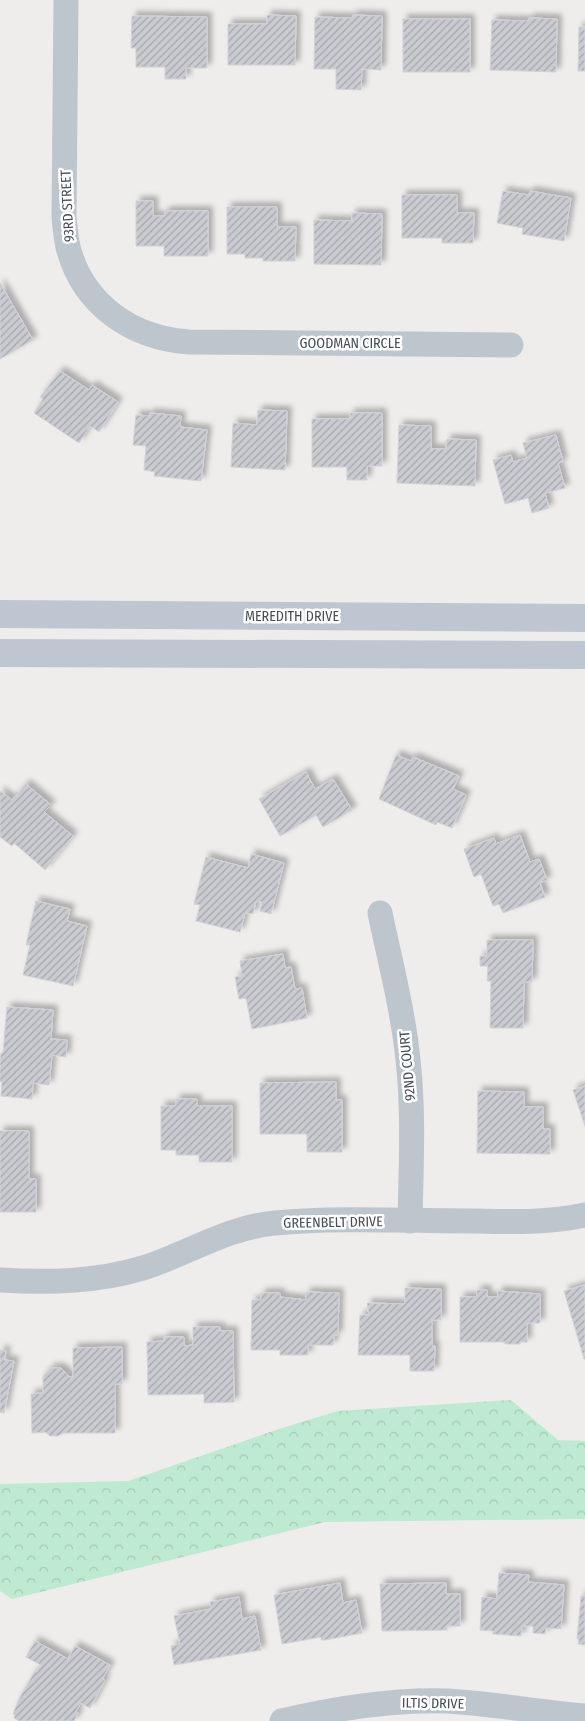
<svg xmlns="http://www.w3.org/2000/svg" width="585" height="1721" font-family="'Fira Sans Condensed',sans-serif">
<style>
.forest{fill:url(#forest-crowns)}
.building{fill:url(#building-hatch);stroke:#d0d2d7;filter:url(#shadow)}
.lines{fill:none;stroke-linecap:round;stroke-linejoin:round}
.minor{stroke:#bec6cd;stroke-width:25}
.secondary{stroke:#bec6d2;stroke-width:28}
.labels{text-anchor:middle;stroke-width:5;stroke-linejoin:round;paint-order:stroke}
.street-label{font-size:14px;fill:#464e58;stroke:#fff}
</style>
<defs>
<pattern id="forest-crowns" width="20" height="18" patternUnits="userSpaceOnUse" patternTransform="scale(1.25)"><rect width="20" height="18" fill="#bdead0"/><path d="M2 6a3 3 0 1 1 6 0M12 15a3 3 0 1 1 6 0" fill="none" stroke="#a4cab5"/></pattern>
<pattern id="building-hatch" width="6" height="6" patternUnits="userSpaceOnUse" patternTransform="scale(1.25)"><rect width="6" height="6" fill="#cacbd1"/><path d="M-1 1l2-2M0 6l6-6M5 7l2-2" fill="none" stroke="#a6a7ac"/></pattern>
<filter id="shadow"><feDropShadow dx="4.5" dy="-4.5" stdDeviation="2.5" flood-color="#0004"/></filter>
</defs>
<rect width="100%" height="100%" fill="#efecec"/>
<polygon class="forest" points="511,1400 558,1440 585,1441 585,1519 325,1522 12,1599 0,1591 0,1484 128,1481 279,1429 338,1411"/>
<g class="building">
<polygon points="267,15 296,16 295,65 228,65 228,24 267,24"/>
<polygon points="353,15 382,16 381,70 362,69 361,90 336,89 336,69 314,69 315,17 353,18"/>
<polygon points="132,16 207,17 207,68 186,68 186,79 165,79 165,67 136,67 136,48 131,48"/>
<polygon points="529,18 557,19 556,72 490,70 492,20 529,21"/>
<rect x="403" y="19" width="67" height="53"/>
<polygon points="579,27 585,27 585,71 578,71"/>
<polygon points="503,191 529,195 530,191 571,198 564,241 522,234 523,228 497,223"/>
<polygon points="402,195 457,195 457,213 474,213 473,243 442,243 442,238 402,238"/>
<polygon points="136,201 153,201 153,216 165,216 165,211 208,211 208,256 164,256 164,246 136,246"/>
<polygon points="227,207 277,207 277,227 296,227 295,261 263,261 263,258 245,258 245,254 227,254"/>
<polygon points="352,213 382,214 381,265 314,264 314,220 352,221"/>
<polygon points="0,283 33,340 0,359"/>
<polygon points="60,371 89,390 92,385 118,402 99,432 90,426 79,443 34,413 43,399 40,397"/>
<polygon points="258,410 287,411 285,470 231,467 233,423 257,425"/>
<polygon points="150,413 181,416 180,427 207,430 201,481 154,476 155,472 144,470 146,446 133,445 136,415 150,416"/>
<polygon points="350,413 382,413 382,466 367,466 367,480 347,480 347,467 312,467 312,419 350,419"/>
<polygon points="399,425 431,426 431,449 446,449 447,439 476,440 475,486 397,483"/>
<polygon points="556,435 563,462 558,463 565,488 545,493 549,508 532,513 528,498 505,504 493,460 511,455 513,462 527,458 523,443"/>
<polygon points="396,755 411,761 413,757 459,776 453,789 466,795 452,828 437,822 436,825 379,799"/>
<polygon points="306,772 315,789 333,779 352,810 323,827 316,815 280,836 259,799"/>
<polygon points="26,784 51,805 44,812 73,836 45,870 14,843 12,846 0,837 0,791 12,800"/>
<polygon points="520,835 530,862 539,859 547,880 540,883 545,897 503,913 499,904 493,906 481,874 474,877 464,849 494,838 496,844"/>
<polygon points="251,854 284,863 271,914 260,911 262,902 256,901 253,914 245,913 240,932 196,921 200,905 194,904 206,857 248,868"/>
<polygon points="36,901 70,909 67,921 87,926 73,986 23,975 30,945 26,945"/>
<polygon points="487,940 533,940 532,982 524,982 523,1028 490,1028 491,981 487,981 488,966 480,966 480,956 487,956"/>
<polygon points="283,954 285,968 291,967 295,989 302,988 307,1018 252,1029 246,998 239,999 235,977 242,976 240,961"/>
<polygon points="7,1007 53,1010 51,1039 67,1040 66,1057 52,1055 49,1085 33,1083 32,1099 1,1096 2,1082 0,1082 0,1065 1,1053 3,1053"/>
<polygon points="336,1082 336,1100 342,1100 342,1152 307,1152 307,1134 260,1134 260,1083"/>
<polygon points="585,1086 585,1126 573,1090"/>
<polygon points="478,1091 524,1092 524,1107 543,1107 543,1129 550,1129 550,1154 477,1153"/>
<polygon points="176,1099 197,1099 197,1106 232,1106 232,1162 199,1162 199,1155 176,1155 176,1150 161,1150 161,1106 176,1106"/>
<polygon points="0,1131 29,1131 29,1179 36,1179 36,1212 0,1212"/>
<polygon points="585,1285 585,1359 584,1359 564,1291"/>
<polygon points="405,1288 441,1289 441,1320 432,1320 432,1346 435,1346 434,1371 410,1371 410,1355 358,1355 360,1315 369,1315 367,1303 405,1304"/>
<polygon points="477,1290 487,1290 487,1297 498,1297 498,1291 540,1294 540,1323 527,1323 527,1342 520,1342 520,1344 505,1344 505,1342 460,1342 460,1297 477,1297"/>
<polygon points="306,1292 339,1293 338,1335 334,1335 333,1345 308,1345 308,1355 280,1355 280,1350 251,1350 252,1300 261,1300 261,1293 280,1293 280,1297 306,1300"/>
<polygon points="193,1327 220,1327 220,1331 233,1331 234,1402 204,1403 204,1394 148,1395 147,1342 164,1341 164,1337 184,1337 184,1346 193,1345"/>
<polygon points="122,1347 122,1384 115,1384 115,1433 63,1433 58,1436 50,1436 45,1432 32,1433 31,1394 43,1393 43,1376 51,1368 61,1368 68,1375 68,1377 73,1377 73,1348"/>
<polygon points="0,1350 6,1351 4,1360 14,1361 4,1413 0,1412"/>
<polygon points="499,1573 529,1575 528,1582 564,1585 561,1629 546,1628 545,1634 533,1633 533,1626 522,1626 521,1636 493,1634 493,1631 480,1630 482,1597 497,1599"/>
<polygon points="340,1583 343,1603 356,1600 362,1633 325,1640 321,1640 321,1637 282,1644 274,1595"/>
<polygon points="446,1583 446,1594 460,1594 460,1626 447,1626 447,1630 382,1631 380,1584"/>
<polygon points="581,1596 585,1596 585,1645 578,1644 579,1639 577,1639"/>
<polygon points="239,1597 242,1619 255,1616 261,1650 174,1665 171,1646 180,1644 174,1616 211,1609 210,1602"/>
<polygon points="35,1641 68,1659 75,1646 110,1665 103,1678 105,1680 90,1708 81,1703 76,1711 78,1713 74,1721 19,1721 14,1718 15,1715 13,1714 19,1699 35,1671 37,1672 41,1665 26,1657"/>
</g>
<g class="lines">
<g class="minor">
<path d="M66,0L64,217C65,227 66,238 68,247C83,305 132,338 189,342L511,345"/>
<path d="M380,913C390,961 403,1010 408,1060C414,1113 411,1168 410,1221"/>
<path d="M0,1280C48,1283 96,1282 143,1268C187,1254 228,1227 275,1223C341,1217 409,1221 476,1221C512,1222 549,1223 585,1215"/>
<path d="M282,1721C337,1708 392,1699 448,1701C494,1704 539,1712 585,1716"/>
</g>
<g class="secondary">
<polyline points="0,614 585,618"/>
<polyline points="0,653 585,655"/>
</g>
</g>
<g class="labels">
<g class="street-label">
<text transform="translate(67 206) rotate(-93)" y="5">93RD STREET</text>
<text x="350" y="348">GOODMAN CIRCLE</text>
<text x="292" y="621">MEREDITH DRIVE</text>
<text transform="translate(407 1066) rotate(-95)" y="5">92ND COURT</text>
<text transform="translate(333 1222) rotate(-1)" y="5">GREENBELT DRIVE</text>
<text transform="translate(433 1703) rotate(1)" y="5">ILTIS DRIVE</text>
</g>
</g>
</svg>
